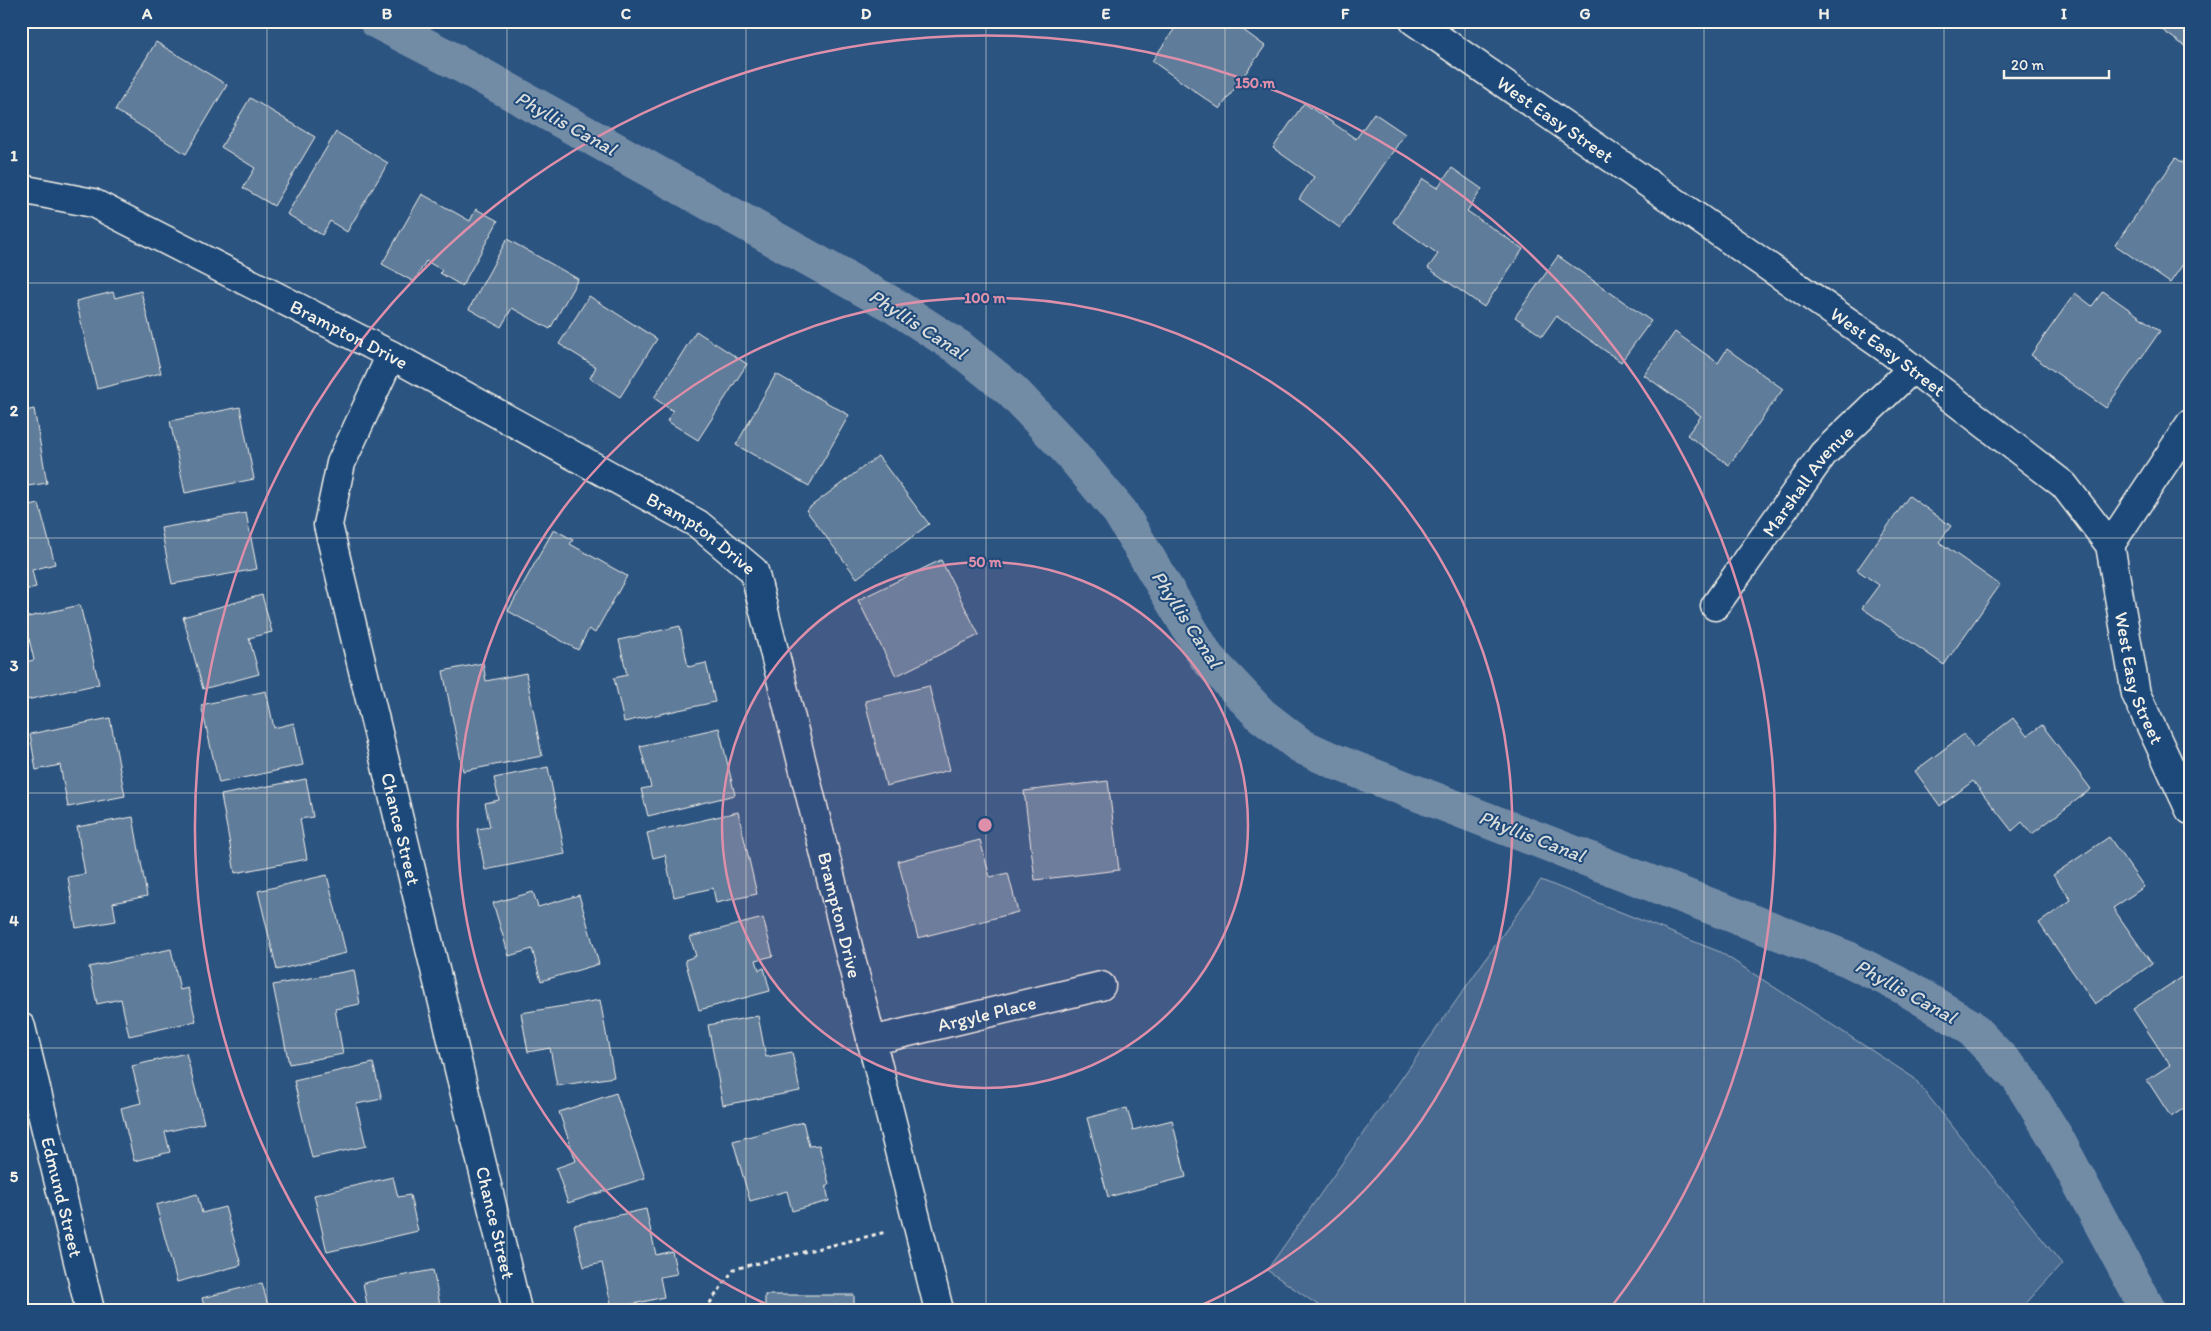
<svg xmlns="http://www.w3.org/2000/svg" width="2211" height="1331" font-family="Itim,sans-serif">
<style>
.green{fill:#496b90;stroke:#9eaebc}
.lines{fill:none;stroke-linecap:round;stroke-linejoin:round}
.canal{stroke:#738ca6;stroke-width:36}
.building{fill:#5e7b9a;stroke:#f4f1e8}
.street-casing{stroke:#f4f1e8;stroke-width:31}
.path{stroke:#f4f1e8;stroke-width:3;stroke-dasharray:4 4;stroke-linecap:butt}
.street{stroke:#1f4a7a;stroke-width:28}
.grid{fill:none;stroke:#f4f1e8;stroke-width:1;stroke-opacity:0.55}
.ring{fill:none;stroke:#de8fa9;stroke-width:2.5}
.labels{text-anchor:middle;stroke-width:4;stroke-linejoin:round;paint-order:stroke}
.street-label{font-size:19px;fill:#f4f1e8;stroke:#1f4a7a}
.water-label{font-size:20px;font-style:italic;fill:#dadddb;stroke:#1f4a7a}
.centre{fill:#de8fa9;stroke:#1f4a7a;stroke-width:2.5}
.ring-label{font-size:15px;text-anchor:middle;font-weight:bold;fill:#de8fa9;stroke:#1f4a7a;stroke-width:4;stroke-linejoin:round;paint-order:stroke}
.neatline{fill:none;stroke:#f4f1e8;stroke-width:2}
.grid-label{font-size:16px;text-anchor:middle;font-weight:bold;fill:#f4f1e8}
</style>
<rect width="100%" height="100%" fill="#2c5481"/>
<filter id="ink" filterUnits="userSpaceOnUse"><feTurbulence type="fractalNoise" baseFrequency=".02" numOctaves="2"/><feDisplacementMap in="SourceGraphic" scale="10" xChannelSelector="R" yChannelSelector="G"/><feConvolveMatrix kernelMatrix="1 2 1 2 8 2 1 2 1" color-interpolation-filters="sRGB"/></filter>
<g filter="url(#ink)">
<polygon class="green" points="1541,880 1720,952 1914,1078 2062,1264 2020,1310 1325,1310 1267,1270"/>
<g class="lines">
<polyline class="canal" points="377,21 464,66 893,305 958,347 1012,391 1070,452 1120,512 1207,658 1261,715 1301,746 1336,762 1848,959 1906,988 1969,1026 2019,1078 2056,1138 2148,1310"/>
</g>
<g class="building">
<polygon points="1180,21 1231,21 1265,46 1220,109 1152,61"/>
<polygon points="2156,21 2190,21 2190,50 2154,24"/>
<polygon points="156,42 227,85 186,154 115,110"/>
<polygon points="250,98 315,137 274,206 243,188 255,168 221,147"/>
<polygon points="1304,103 1356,139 1374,113 1405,134 1340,228 1299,199 1314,177 1273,148"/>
<polygon points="336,132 388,163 347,232 330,221 322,235 287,214"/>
<polygon points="2176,158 2190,168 2190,254 2170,283 2115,245"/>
<polygon points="1452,168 1482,189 1467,211 1523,249 1484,307 1428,268 1438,254 1393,222 1423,179 1437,188"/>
<polygon points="422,194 470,221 476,209 498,221 462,286 440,273 442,270 426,261 414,282 382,264"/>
<polygon points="507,239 578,279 550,329 512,308 501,327 469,309"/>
<polygon points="1558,256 1651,321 1621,362 1556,316 1542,336 1515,317"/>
<polygon points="141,291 161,373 97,389 76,301 113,292 115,298"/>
<polygon points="2103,291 2160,331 2106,408 2031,355 2075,293 2092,306"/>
<polygon points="589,296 657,339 620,397 590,378 596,367 559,344"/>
<polygon points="696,331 747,364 698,440 667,421 673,411 654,398"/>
<polygon points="1675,332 1718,363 1727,349 1783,389 1729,465 1687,435 1701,416 1644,375"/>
<polygon points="776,374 849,415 809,486 736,445"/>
<polygon points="240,407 254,479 185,493 170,421"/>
<polygon points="34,409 47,483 21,487 21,412"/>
<polygon points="878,456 929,524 857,578 806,510"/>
<polygon points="1909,496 1951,526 1939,542 2000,585 1944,665 1862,608 1879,585 1857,570"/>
<polygon points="39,504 55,564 32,570 36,587 21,591 21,508"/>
<polygon points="246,513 257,569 172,584 161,528"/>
<polygon points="554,529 573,540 570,544 627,576 595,633 589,629 578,650 508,611"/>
<polygon points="941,560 979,635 896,676 858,600"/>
<polygon points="262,595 272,632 249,638 259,674 203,689 183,617"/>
<polygon points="80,605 99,684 22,701 21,663 34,660 24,618"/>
<polygon points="680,626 688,667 706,663 715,702 624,722 614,678 627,675 619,640"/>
<polygon points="483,663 486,681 526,673 542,756 463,771 443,671"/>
<polygon points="929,686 950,770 886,786 865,701"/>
<polygon points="266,691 274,728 294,723 303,765 219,783 201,705"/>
<polygon points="110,718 125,796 68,807 60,765 36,770 30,734"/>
<polygon points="2013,718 2027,736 2042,725 2091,789 2032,834 2022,822 2012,831 1973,781 1940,806 1915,771 1964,734 1974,748"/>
<polygon points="719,728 735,795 648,816 641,789 651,787 640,746"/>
<polygon points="548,767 565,854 485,870 477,829 490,827 485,803 499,800 494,778"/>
<polygon points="306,779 313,817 300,819 307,859 235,873 221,795"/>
<polygon points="1108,781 1119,870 1035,880 1024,791"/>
<polygon points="738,812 757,894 716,903 713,888 674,897 665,855 653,858 647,833"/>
<polygon points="133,817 147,896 113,903 116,921 76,928 68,877 85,874 77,827"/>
<polygon points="2109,837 2144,887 2113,908 2152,964 2095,1004 2039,923 2071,900 2053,875"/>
<polygon points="980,840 990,877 1008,873 1018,912 918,938 898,861"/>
<polygon points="327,875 346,953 277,970 258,891"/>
<polygon points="533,892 538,907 579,895 599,964 541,981 532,949 509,956 493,903"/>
<polygon points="763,918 773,956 756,960 759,970 764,968 770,991 699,1010 685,960 696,956 690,937"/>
<polygon points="171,949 180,990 188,988 196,1021 129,1036 121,999 97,1004 89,967"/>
<polygon points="354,970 360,1004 335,1009 343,1054 289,1064 273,985"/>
<polygon points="2183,976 2190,987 2190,1104 2171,1117 2147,1080 2170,1065 2133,1009"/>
<polygon points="600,1000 614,1077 557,1086 550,1048 528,1052 521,1013"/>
<polygon points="758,1016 766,1057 792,1052 800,1091 723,1105 708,1025"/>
<polygon points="186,1053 204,1123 165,1132 170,1152 134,1161 121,1108 141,1103 132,1066"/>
<polygon points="373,1063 382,1099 356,1104 366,1146 312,1158 294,1081"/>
<polygon points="616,1093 645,1178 568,1203 556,1168 576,1161 559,1112"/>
<polygon points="1127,1108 1133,1130 1172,1120 1186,1177 1108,1197 1087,1118"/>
<polygon points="803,1122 809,1146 819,1145 829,1184 826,1187 829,1201 792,1211 787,1191 750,1201 733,1141"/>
<polygon points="393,1177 398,1197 410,1195 418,1231 327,1252 314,1195"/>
<polygon points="197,1194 202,1213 225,1207 241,1265 177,1282 156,1205"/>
<polygon points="646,1209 656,1255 672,1251 677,1274 660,1277 664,1297 612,1309 602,1263 584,1267 574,1225"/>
<polygon points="433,1270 440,1305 434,1306 435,1310 368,1310 363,1283"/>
<polygon points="262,1283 269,1310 205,1310 202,1298"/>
<rect x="765" y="1295" width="89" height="15"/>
</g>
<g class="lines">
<defs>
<g id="street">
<path id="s1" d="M1414,21L1890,351L2064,485L2110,545L2136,694L2190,810"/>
<path id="s2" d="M21,189L93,203L391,355L698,524L754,571L939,1310"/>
<path id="s3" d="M391,355L341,463L328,525L517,1310"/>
<polyline points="2110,545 2190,424"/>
<path id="s4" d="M1715,606L1823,454L1913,368"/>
<path id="s5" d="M21,1027L90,1310"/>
<path id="s6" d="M871,1041L1101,986"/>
</g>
</defs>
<use href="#street" class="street-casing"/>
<polyline class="path" points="705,1310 734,1269 886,1232"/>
<use href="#street" class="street"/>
</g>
</g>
<path class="grid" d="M267,21V1310M507,21V1310M746,21V1310M986,21V1310M1225,21V1310M1465,21V1310M1704,21V1310M1944,21V1310M21,283H2190M21,538H2190M21,793H2190M21,1048H2190"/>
<circle cx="985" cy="825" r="263" fill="#de8fa9" fill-opacity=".12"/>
<g class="ring">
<circle cx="985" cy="825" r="263"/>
<path d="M775 1308A527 527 0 1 1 1195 1308"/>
<path d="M358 1306A790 790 0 1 1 1612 1306"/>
</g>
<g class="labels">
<g class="street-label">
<text dy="7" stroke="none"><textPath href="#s1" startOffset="172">West Easy Street</textPath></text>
<text dy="7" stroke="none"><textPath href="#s2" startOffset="361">Brampton Drive</textPath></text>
<text dy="7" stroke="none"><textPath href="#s1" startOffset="578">West Easy Street</textPath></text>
<text dy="7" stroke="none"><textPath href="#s4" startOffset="156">Marshall Avenue</textPath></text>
<text dy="7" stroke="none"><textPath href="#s2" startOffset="766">Brampton Drive</textPath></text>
<text dy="7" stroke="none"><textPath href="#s1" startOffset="1011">West Easy Street</textPath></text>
<text dy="7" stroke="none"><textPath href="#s3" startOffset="495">Chance Street</textPath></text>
<text dy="7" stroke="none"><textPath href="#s2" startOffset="1186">Brampton Drive</textPath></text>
<text dy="7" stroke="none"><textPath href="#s6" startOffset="119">Argyle Place</textPath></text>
<text dy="7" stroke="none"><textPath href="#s5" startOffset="175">Edmund Street</textPath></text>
<text dy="7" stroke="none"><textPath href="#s3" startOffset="900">Chance Street</textPath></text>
</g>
<g class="water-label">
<text transform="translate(566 123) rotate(29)" y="7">Phyllis Canal</text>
<text transform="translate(918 324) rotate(33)" y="7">Phyllis Canal</text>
<text transform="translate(1187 619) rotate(57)" y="7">Phyllis Canal</text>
<text transform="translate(1532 836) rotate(21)" y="7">Phyllis Canal</text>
<text transform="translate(1906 991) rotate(29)" y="7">Phyllis Canal</text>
</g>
</g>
<circle cx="985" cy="825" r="8" class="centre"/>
<g class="ring-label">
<text x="1255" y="88">150 m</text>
<text x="985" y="303">100 m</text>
<text x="985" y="567">50 m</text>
</g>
<rect width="2211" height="1331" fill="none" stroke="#1f4a7a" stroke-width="55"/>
<path d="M2004 70v8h105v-8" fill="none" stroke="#f4f1e8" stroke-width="2.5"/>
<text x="2011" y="70" font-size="15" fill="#f4f1e8" stroke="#1f4a7a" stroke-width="4" paint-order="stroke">20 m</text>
<rect x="28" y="28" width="2156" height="1276" class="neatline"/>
<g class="grid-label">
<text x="147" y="19">A</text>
<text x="387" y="19">B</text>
<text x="626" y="19">C</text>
<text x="866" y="19">D</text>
<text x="1106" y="19">E</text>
<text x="1345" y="19">F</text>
<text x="1585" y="19">G</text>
<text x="1824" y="19">H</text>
<text x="2064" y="19">I</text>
<text x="14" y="161">1</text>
<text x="14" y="416">2</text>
<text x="14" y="671">3</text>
<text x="14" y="926">4</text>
<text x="14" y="1182">5</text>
</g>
</svg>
